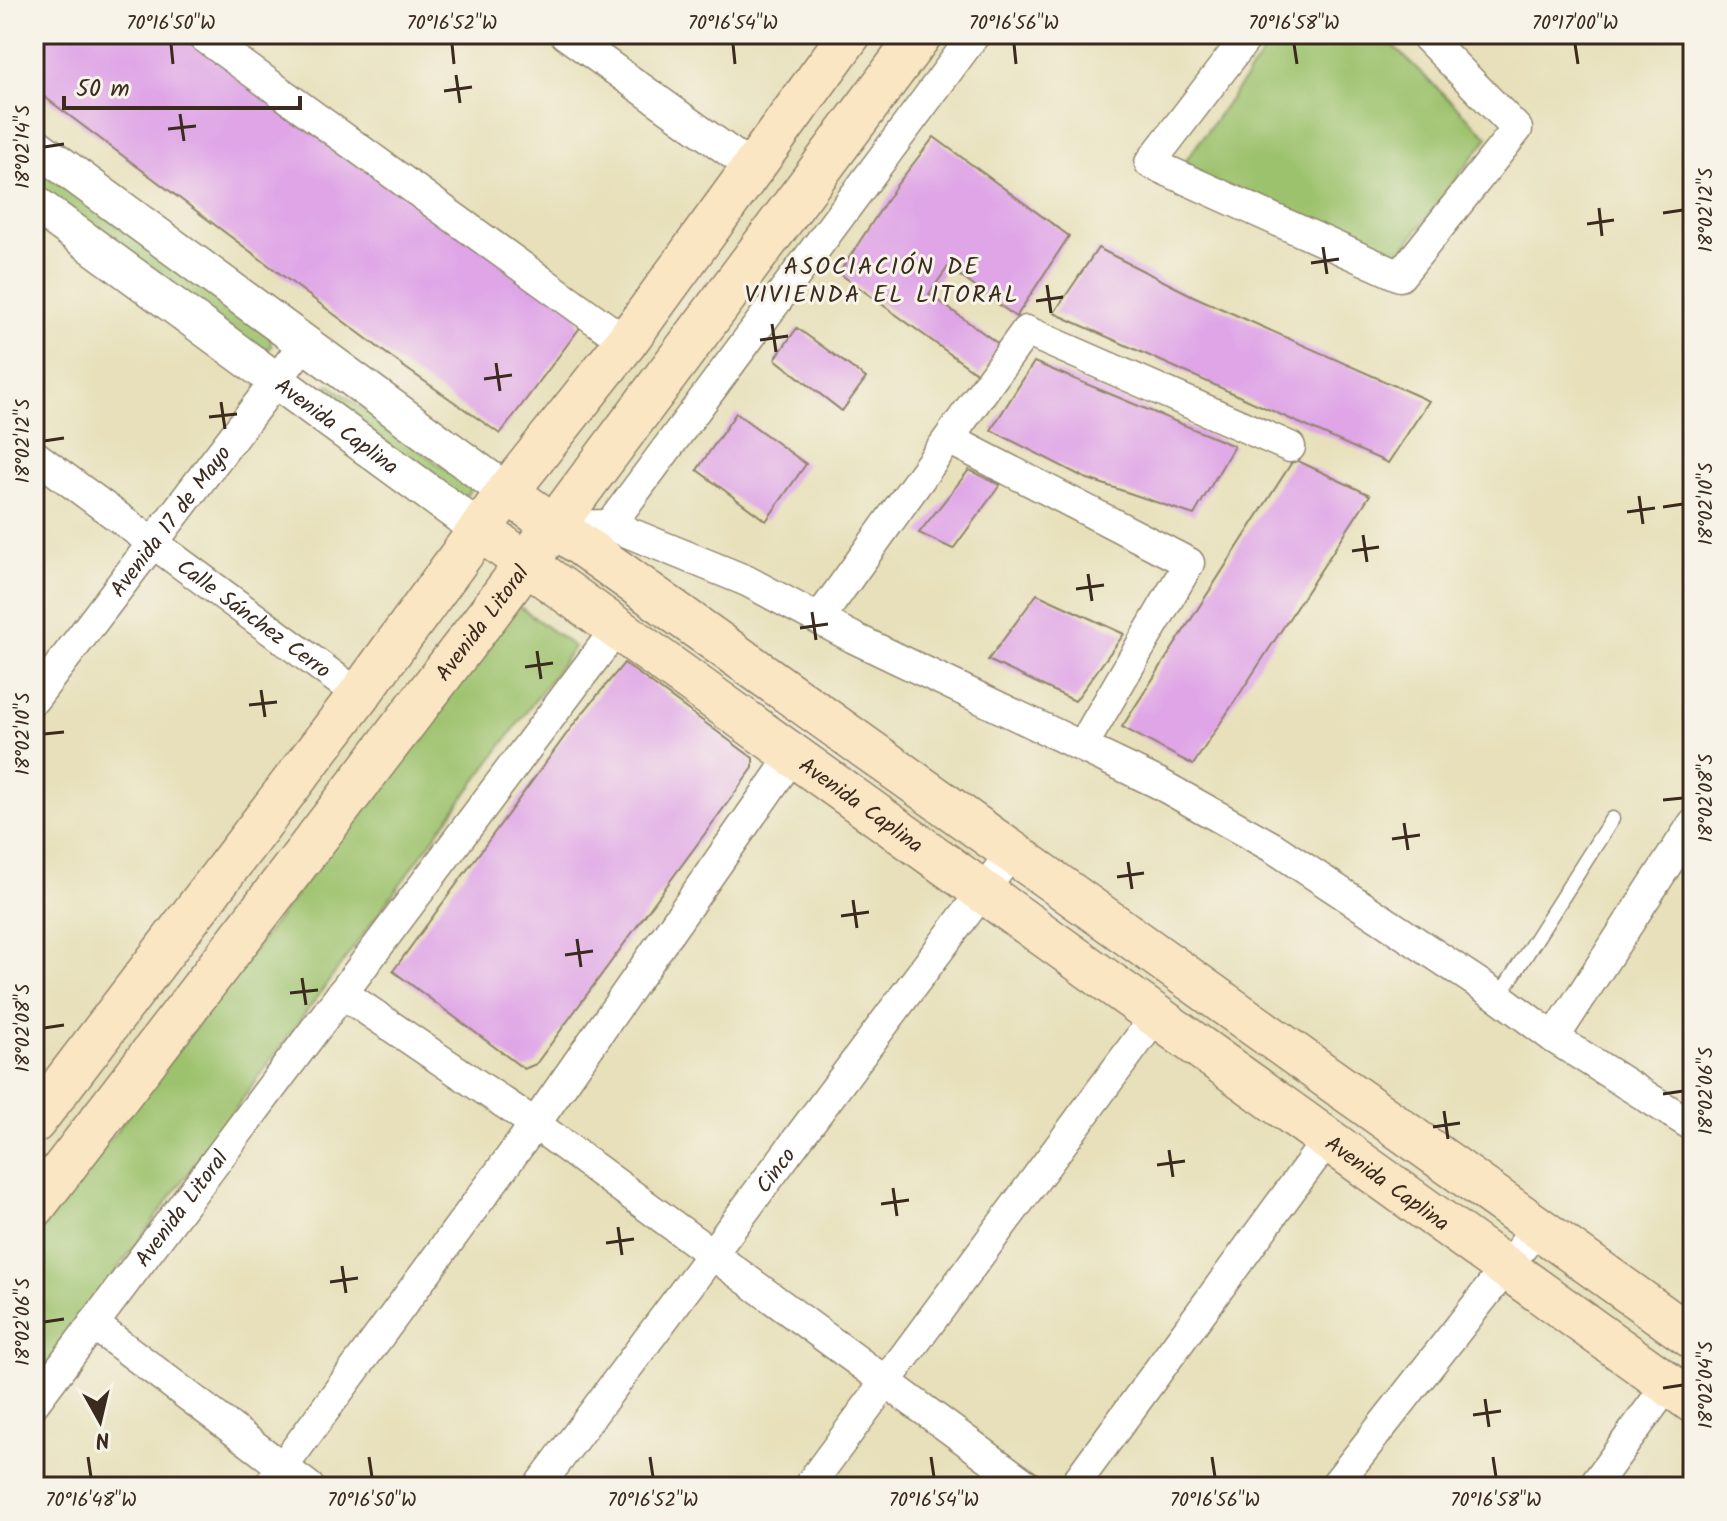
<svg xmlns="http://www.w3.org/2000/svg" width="1727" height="1521" font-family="Kalam,sans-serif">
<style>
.green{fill:#9dc26d;stroke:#6c7646;stroke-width:2}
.building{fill:#dfa5e7}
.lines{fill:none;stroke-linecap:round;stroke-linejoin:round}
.service-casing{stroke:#91856c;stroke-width:17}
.minor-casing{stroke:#91856c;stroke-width:33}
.tertiary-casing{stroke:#91856c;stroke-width:39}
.secondary-casing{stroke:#91856c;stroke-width:45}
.service{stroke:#fff;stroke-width:14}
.minor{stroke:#fff;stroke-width:30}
.tertiary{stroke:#fff;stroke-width:36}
.secondary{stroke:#fbe6c4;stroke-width:42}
.ticks{fill:none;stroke:#3b2a1e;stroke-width:3}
.labels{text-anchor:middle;stroke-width:6;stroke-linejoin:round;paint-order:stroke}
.street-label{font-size:22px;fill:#3b2a1e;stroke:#f7f3e8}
.neighbourhood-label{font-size:24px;letter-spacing:2px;fill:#3b2a1e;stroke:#f7f3e8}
.neatline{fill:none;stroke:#3b2a1e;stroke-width:3}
.ticks-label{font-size:20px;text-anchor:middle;fill:#3b2a1e}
</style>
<rect width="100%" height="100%" fill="#f7f3e8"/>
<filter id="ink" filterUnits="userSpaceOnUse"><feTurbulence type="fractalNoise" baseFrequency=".0125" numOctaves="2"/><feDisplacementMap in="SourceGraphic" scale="16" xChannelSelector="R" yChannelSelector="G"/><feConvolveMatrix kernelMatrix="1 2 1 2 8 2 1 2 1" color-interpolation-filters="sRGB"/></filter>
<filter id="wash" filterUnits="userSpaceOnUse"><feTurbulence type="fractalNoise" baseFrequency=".006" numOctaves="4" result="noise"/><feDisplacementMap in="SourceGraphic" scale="32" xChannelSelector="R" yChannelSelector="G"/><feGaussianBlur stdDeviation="1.8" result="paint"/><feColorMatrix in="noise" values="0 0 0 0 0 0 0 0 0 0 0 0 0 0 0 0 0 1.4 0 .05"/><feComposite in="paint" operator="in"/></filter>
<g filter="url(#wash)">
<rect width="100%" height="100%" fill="#e7e0ba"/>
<g class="green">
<polygon points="1277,34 1381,34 1488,137 1394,261 1179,170"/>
<polygon points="34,165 271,337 271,347 261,351 34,186"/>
<polygon points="329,384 471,488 467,495 459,497 320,394"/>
<polygon points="516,604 574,647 34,1383 34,1240"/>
</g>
<g id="blocks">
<g class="building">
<polygon points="34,34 195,34 577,313 579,329 500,434 407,369 34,89"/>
<polygon points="934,137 1069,236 1016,317 948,267 929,294 1000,345 979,375 839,273 896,186"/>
<polygon points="1098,248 1193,296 1429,401 1388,463 1054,313"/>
<polygon points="797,328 866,378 842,411 775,359"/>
<polygon points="1034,362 1234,446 1194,515 1085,478 991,430"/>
<polygon points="736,413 806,464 766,521 697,470"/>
<polygon points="1294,459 1370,495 1193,765 1122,727"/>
<polygon points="969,470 1000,485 953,549 919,533"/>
<polygon points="1037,594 1124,634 1075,701 988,660"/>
<polygon points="624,663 753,758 753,768 536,1064 524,1069 393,971 576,721"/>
</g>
</g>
</g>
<g filter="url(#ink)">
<use href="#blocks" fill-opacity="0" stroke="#91856c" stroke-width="2"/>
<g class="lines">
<defs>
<polyline id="service" points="1499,997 1612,819"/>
<g id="minor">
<polyline points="200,34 626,342"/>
<polyline points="565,34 751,167"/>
<polyline points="1249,34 1150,163 1400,276 1517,129 1424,34"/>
<polyline points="949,439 1189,563 1083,745"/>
<path id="s1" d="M34,455L359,695"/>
<polyline points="610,525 975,34"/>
<polyline points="554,526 610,525 747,581 854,638 1158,783 1274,848 1499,997 1554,1038 1693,1126"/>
<polyline points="819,619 1026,331 1290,447"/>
<path id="s2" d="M34,699L304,344"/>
<polyline points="342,993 535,1124 1029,1487"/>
<polyline points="1554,1038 1693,824"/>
<polyline points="93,1324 309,1487"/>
<path id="s3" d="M34,1403L617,628"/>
<polyline points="268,1487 535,1124 793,755"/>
<path id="s4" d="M538,1487L1012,852"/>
<polyline points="808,1487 1156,1016"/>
<polyline points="1073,1487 1328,1139"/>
<polyline points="1334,1487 1538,1227"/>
<polyline points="1593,1487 1668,1384"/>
</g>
<g id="tertiary">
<polyline points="34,145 507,492"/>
<path id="s5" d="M34,203L480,530"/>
</g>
<g id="secondary">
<polyline points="507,492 1693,1338"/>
<path id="s6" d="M480,530L1693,1402"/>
<polyline points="34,1122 359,695 507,492 626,342 850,34"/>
<path id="s7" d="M34,1207L489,613L921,34"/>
</g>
</defs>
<use href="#service" class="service-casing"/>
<use href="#minor" class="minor-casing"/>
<use href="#tertiary" class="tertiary-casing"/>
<use href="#secondary" class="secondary-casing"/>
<use href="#service" class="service"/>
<use href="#minor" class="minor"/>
<use href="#tertiary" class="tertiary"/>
<use href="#secondary" class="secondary"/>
</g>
</g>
<path class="ticks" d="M171,44L173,64M452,44L454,64M733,44L735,64M1014,44L1016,64M1294,44L1297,64M1575,44L1578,64M456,75L460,103M444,91L472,87M180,114L184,141M168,129L196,126M44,147L64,144M1599,208L1602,236M1663,213L1683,210M1587,224L1614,220M1323,247L1327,274M1311,263L1339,259M1047,285L1051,313M1036,301L1063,297M772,324L776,352M760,340L788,336M496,363L500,391M484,379L512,375M221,402L225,429M209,417L237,414M44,441L64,438M1639,496L1643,524M1663,507L1683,504M1627,512L1655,508M1363,535L1367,562M1352,551L1379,547M1088,574L1092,601M1076,589L1104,585M812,612L816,640M800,628L828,624M537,651L541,679M525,667L553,663M261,690L265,717M249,705L277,702M44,734L64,732M1663,800L1683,798M1404,823L1408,850M1392,839L1420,835M1128,862L1132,889M1117,877L1144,873M853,900L857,928M841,916L869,912M577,939L581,967M565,955L593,951M302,978L306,1005M290,993L318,990M44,1028L64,1025M1663,1094L1683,1091M1444,1111L1448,1139M1433,1127L1460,1123M1169,1150L1173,1177M1157,1165L1185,1161M893,1188L897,1216M881,1204L909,1200M618,1227L622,1255M606,1243L634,1239M342,1266L346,1293M330,1282L358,1278M44,1322L64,1319M1663,1388L1683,1385M1485,1399L1489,1427M1473,1415L1501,1411M88,1457L91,1477M369,1457L372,1477M650,1457L653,1477M931,1457L934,1477M1212,1457L1215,1477M1493,1457L1496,1477"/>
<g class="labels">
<g class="street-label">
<text dy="8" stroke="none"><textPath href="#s5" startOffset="376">Avenida Caplina</textPath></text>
<text dy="8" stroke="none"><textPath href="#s2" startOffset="224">Avenida 17 de Mayo</textPath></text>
<text dy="8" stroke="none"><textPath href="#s1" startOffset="274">Calle Sánchez Cerro</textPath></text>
<text dy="8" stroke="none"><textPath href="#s7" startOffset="736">Avenida Litoral</textPath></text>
<text dy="8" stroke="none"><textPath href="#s6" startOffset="470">Avenida Caplina</textPath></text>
<text dy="8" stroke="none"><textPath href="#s4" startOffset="396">Cinco</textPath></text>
<text dy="8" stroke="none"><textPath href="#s6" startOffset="1118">Avenida Caplina</textPath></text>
<text dy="8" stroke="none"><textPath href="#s3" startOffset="244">Avenida Litoral</textPath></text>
</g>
<g class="neighbourhood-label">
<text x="882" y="274">ASOCIACIÓN DE<tspan x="882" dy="28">VIVIENDA EL LITORAL</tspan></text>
</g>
</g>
<rect width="1727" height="1521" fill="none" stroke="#f7f3e8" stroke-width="88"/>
<g transform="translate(100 1421) rotate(172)" stroke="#f7f3e8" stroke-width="6" paint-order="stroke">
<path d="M0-6L14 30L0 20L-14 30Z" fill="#3b2a1e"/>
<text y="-12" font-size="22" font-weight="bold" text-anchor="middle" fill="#3b2a1e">N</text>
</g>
<path d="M64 96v12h236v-12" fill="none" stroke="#3b2a1e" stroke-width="4"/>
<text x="76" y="96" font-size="24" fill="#3b2a1e" stroke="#f7f3e8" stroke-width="6" paint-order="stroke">50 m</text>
<rect x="44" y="44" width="1639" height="1433" class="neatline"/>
<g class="ticks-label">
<text x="171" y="29">70°16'50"W</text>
<text x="452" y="29">70°16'52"W</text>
<text x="733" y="29">70°16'54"W</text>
<text x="1014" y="29">70°16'56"W</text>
<text x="1294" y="29">70°16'58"W</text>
<text x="1575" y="29">70°17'00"W</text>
<text transform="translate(22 147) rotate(-90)" y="7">18°02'14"S</text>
<text transform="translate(1705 210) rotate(-90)" y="7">18°02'12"S</text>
<text transform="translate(22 441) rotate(-90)" y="7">18°02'12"S</text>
<text transform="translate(1705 504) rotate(-90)" y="7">18°02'10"S</text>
<text transform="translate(22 734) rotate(-90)" y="7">18°02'10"S</text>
<text transform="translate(1705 798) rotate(-90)" y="7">18°02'08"S</text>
<text transform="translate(22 1028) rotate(-90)" y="7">18°02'08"S</text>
<text transform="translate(1705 1091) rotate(-90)" y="7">18°02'06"S</text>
<text transform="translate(22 1322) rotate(-90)" y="7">18°02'06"S</text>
<text transform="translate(1705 1385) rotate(-90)" y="7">18°02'04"S</text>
<text x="91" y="1506">70°16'48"W</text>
<text x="372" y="1506">70°16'50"W</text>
<text x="653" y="1506">70°16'52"W</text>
<text x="934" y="1506">70°16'54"W</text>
<text x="1215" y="1506">70°16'56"W</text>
<text x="1496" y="1506">70°16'58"W</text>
</g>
</svg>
